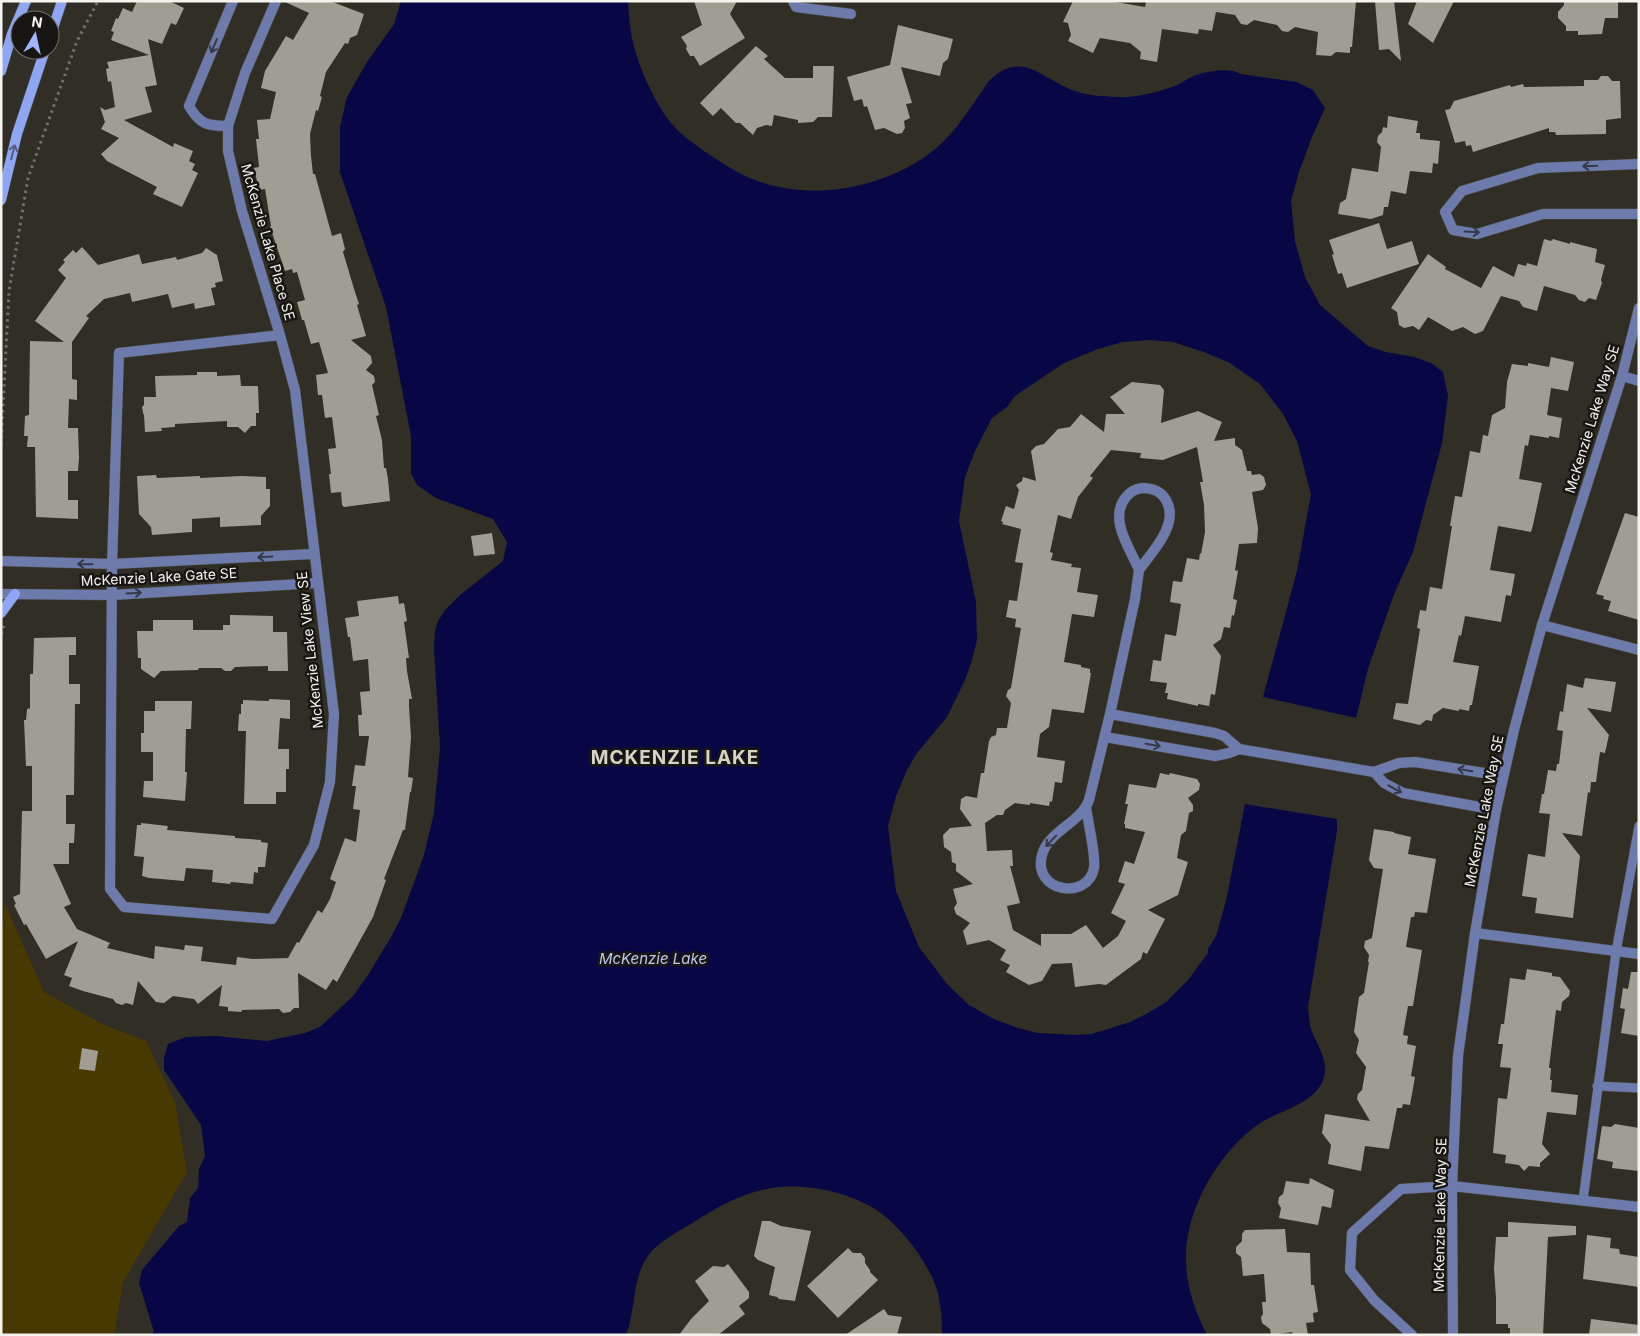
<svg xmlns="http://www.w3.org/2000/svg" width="1640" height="1336" font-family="Inter,sans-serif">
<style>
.green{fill:#483900}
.water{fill:#080745}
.building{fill:#a09d92}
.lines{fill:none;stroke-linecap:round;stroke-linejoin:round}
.service-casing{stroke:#4c4a41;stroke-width:10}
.minor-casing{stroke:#4c4a41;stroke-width:11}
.tertiary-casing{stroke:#4c4a41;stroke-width:11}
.secondary-casing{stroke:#4c4a41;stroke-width:11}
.path{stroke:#737169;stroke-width:3;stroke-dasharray:2.5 4;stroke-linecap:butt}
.service{stroke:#6c7bac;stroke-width:9}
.minor{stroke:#6c7bac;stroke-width:10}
.tertiary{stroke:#6c7bac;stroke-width:10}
.secondary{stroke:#8fa6f4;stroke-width:10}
.oneway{stroke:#353948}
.oneway2{stroke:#545e83}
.labels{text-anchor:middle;stroke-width:5;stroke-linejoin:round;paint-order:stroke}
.street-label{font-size:14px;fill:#f5f3ee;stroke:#181612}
.water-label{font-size:15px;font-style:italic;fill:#bbc8ee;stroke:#181612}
.district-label{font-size:19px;font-weight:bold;letter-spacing:1px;fill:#d6d3c7;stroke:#181612}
</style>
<rect width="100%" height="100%" fill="#312e25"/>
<polygon class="green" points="5,904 44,992 102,1024 146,1041 175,1103 187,1172 123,1282 114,1335 1,1335 1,939"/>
<path class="water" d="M401,1H628C629,11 629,22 631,32C635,59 651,95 667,118C678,133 695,145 710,155C721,162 731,169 743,175C798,201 865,193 917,162C951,142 967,112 989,81C1023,47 1044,82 1078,92C1090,96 1104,96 1116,97C1135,98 1154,93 1172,87C1181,84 1188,78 1196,75C1208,71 1229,67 1241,74L1297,82L1313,90L1325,108L1312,137L1299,172L1291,201L1295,241L1305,277L1320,305L1368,346L1386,352L1414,357L1431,363L1443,372L1448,396L1442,443L1413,552L1395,592L1386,617L1368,669L1356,718L1263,697L1297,571L1311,494L1297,441L1283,414L1260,384L1228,362L1204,352L1173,342L1149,340L1123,342L1098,349L1064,363L1015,396L1007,407L992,418L975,451L965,477L959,521L976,602L977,640L972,660L965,680L947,717L917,753L907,770L896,796L888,826L896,891L919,947L947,984L969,1005L994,1019L1018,1028L1038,1033L1076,1035L1092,1034L1130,1022L1148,1013L1166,1002L1188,980L1208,953V949L1216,936L1226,901L1245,804L1337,819V831L1308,1007C1309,1014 1309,1022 1311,1029C1318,1047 1333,1067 1320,1086C1308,1106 1275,1112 1256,1126C1218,1154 1185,1210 1186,1259C1186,1286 1195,1311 1207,1335H942C942,1321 941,1307 938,1293C930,1264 901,1226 875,1209C844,1190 798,1181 762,1190C737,1196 716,1208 694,1222C681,1230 660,1241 651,1252C631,1275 637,1308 626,1335H150L154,1332L139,1283L142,1270L179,1226L187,1222L190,1198L198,1188L199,1169L205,1156L201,1125L164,1070V1058L168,1044L186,1037L216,1036L267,1041L305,1033L320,1027L353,996L368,975L391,937L401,918L424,855L434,813L440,747L434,648L435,631L438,621L445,610L460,595L503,561L507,542L493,519L436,498L417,485L411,473V436L386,307L340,172V127L347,97L367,62L394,24Z"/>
<g class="building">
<polygon points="137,1 169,1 184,8 176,25 171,23 162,44 148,39 157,85 145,87 152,112 124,120 173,147 174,143 193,151 189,161 195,164 192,170 198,173 182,207 153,194 157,187 107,161 101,154 119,138 101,129 105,122 100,107 105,110 115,107 111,81 108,82 106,69 109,68 107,62 149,55 111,40 114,32 111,31 116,18 118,19 123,8 132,12"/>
<polygon points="283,1 330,1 364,14 357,35 350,38 348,44 345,43 326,72 320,96 322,97 318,111 316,110 310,134 311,156 313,174 315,174 332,236 341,233 345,249 343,252 355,292 359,304 357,305 366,336 351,340 371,356 372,363 366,370 374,376 375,382 372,385 379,415 376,416 382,440 384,468 386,468 388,479 390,501 344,507 342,505 341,492 331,493 329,474 331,474 328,449 336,448 332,417 325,418 322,395 318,395 316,375 328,373 319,342 311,344 304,320 302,320 297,302 305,300 297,272 293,273 292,269 285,271 270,227 271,226 265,189 259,190 254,168 259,167 256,139 259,139 257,120 270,119 276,92 261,88 265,71 286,36 293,40 309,13"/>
<polygon points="694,1 737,1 730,14 745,38 700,66 694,56 690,56 686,49 687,46 681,37 702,25"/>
<polygon points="1073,1 1110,1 1145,7 1146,1 1356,1 1352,47 1350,47 1350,53 1336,52 1331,56 1316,55 1318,32 1295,27 1288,32 1282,31 1277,25 1254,20 1247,25 1241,24 1235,15 1216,12 1212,31 1199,29 1198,34 1162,29 1157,62 1140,59 1141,52 1130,43 1100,38 1093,53 1068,41 1071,35 1068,23 1063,22"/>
<polygon points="1375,1 1394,1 1401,61 1389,49 1379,50"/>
<polygon points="1417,1 1454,1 1433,43 1408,24"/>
<polygon points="1564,1 1618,1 1618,18 1605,18 1602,34 1578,35 1578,31 1566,31 1566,26 1558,18 1558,12 1564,5"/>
<polygon points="898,25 953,39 948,59 943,63 940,76 901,67 912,103 906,104 910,118 904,121 905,128 902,133 897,134 884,128 875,130 867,106 864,107 862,99 854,101 847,77 890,65"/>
<polygon points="756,46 768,56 764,59 785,78 813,78 813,66 834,66 832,117 818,117 813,122 798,123 798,120 774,115 772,126 766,125 757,128 753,135 740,123 736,123 721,108 713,116 700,103"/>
<polygon points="1601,76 1608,76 1612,81 1620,81 1621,118 1606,120 1606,134 1556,135 1555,132 1549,132 1549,128 1473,152 1471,145 1466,146 1465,141 1455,143 1445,110 1450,109 1454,101 1510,85 1511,87 1523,84 1524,87 1584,86 1584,80 1598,80"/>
<polygon points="1388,116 1418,121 1416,133 1420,133 1420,139 1440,141 1438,164 1433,163 1432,173 1410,171 1406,194 1391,191 1388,207 1384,207 1383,215 1371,219 1338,214 1340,203 1346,199 1352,168 1378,172 1381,147 1377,142 1378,136 1382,132 1383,127 1387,128"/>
<polygon points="1379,223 1387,249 1412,241 1419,264 1347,288 1342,273 1338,274 1332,255 1334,254 1329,240"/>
<polygon points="1544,239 1551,241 1553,239 1570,244 1570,242 1597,249 1595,262 1605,265 1601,280 1602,283 1596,300 1589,298 1585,302 1579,300 1575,295 1544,286 1537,311 1523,307 1519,301 1501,296 1483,331 1475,334 1463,327 1452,331 1428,317 1419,330 1413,326 1404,328 1399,325 1397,312 1391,308 1428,254 1446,267 1445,269 1481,288 1493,266 1514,277 1518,264 1526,266 1527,263 1537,266"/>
<polygon points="82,247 98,265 139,254 142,264 176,257 177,260 202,253 206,248 217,255 223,281 215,283 216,287 211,288 215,305 195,309 194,303 172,308 168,294 132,302 130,293 104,299 86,316 89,318 72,342 72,379 77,380 77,400 69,399 68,428 78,428 79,458 78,471 68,471 68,500 78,500 78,519 36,517 35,447 27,447 28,436 24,436 25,416 29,415 30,341 64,342 35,321 66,278 58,270 65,262 63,260 73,250 76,253"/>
<polygon points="1551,357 1574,362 1568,391 1551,388 1547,415 1562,418 1559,438 1549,436 1549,438 1530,435 1528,446 1525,445 1519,479 1542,483 1533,525 1531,532 1498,526 1490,570 1515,574 1511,596 1506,595 1501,622 1465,616 1461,636 1459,635 1453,662 1479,666 1472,705 1470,705 1469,711 1459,709 1459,711 1443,708 1433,715 1432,721 1426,720 1420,725 1393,719 1396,703 1408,704 1420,629 1417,628 1420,610 1426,611 1430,587 1442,589 1452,526 1450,526 1455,496 1462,497 1470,451 1480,453 1483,435 1488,436 1492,415 1505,408 1507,382 1512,364 1528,366 1528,363 1549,367"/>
<polygon points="197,372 217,372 217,376 240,375 241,386 258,386 259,413 256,413 256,426 251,426 245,433 238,427 227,427 227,421 175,424 175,427 161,428 162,431 145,432 144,415 143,413 142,407 144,405 144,397 156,397 155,376 197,375"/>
<polygon points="1132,382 1160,385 1164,390 1161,423 1198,411 1222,422 1214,441 1235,438 1235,445 1242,450 1247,471 1251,471 1252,475 1260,474 1264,477 1266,485 1263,490 1252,492 1258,528 1257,543 1239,544 1235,570 1238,571 1233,599 1237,600 1234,616 1232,615 1230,628 1224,627 1221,639 1213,645 1221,656 1215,695 1211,694 1209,706 1198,704 1198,706 1167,699 1168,693 1165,693 1167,683 1150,681 1153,660 1161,661 1165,634 1176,636 1181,604 1170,602 1173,581 1182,582 1187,558 1199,560 1200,553 1201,554 1205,532 1204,505 1200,482 1203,482 1197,447 1163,460 1140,458 1141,453 1111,450 1090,476 1093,478 1078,497 1071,519 1058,515 1050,552 1053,553 1051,560 1072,564 1071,567 1081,568 1077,592 1098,595 1094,617 1072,614 1064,662 1081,665 1081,667 1090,669 1090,673 1091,673 1084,713 1052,709 1049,727 1040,734 1037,757 1065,761 1062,783 1055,782 1052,802 1050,801 1049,806 1030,803 1030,805 1015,803 1005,810 1003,815 997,815 985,823 987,851 1012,850 1013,866 1010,866 1020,903 1007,906 1013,930 1041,946 1041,934 1071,934 1086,925 1103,948 1118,936 1126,921 1111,913 1125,884 1118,882 1125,861 1134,864 1145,832 1125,828 1125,824 1124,824 1128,804 1125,804 1126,800 1129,784 1156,788 1160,773 1169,775 1170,773 1197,779 1200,784 1199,790 1188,798 1193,805 1193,811 1189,813 1186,831 1181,835 1177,858 1188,862 1178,895 1148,910 1165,919 1147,954 1143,952 1141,959 1106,985 1099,984 1075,987 1072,963 1052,964 1042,981 1029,985 1006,972 1010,965 1000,960 1006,950 989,940 967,945 963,931 970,923 956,914 954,908 957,903 953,889 973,884 956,871 956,864 952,862 951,852 944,847 943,835 950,828 972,826 960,809 961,799 966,796 977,798 981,773 984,773 989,741 991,737 996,735 997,728 1007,728 1011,703 1006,696 1008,690 1011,688 1021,628 1015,627 1016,619 1006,617 1009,600 1017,601 1023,563 1015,562 1021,529 1002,524 1003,522 1001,521 1006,506 1014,509 1019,490 1016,485 1022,481 1023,477 1036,481 1031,451 1036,446 1044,444 1058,429 1070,427 1081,414 1104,432 1106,414 1125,414 1110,397"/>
<polygon points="156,475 157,478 200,476 200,478 241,476 266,477 266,489 270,489 270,506 261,516 261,525 220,527 220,517 192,519 192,532 152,535 151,527 139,514 137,476"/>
<polygon points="1625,513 1639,517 1639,620 1608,611 1611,601 1603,599 1604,596 1596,594"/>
<polygon points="492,533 495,554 474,556 471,536"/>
<polygon points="398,596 399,604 404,603 407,621 404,622 409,658 406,658 407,671 412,699 409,699 409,706 411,738 408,777 413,778 411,792 410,792 405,830 403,830 384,879 386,880 373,917 337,982 333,979 326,990 298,973 299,1008 294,1008 290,1012 283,1013 279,1009 242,1010 241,1012 228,1011 228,1007 219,1006 222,985 198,1004 194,999 173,996 164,1003 156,1002 138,981 133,1005 126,1003 122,1005 116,1003 113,999 83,991 69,986 72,978 64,975 78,941 46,959 26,924 24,925 14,905 16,904 13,897 20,894 22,811 32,811 32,766 26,766 24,720 26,720 27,710 28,708 30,709 30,674 33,674 34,638 76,637 76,655 69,655 69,684 80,684 80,704 75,704 74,795 66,795 66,824 75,824 74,843 69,843 69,864 53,864 71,904 64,907 77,929 110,943 107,948 154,959 155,946 184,950 185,945 203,947 201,961 236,965 237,957 253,959 288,958 297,942 299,943 318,910 322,913 330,899 336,882 330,879 345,838 356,842 360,810 353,809 356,786 352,786 355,765 365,766 369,736 359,736 358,715 362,715 360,692 370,691 368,659 353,661 350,637 348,637 345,618 359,616 357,601"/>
<polygon points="230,615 273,616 273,632 287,632 288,671 268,671 268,666 235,667 231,671 225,671 221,668 199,668 198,670 161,671 154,678 141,669 141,658 138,658 137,631 153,631 153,620 193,620 193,630 223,630 223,625 230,625"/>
<polygon points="1585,678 1616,682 1611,712 1587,708 1609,735 1605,753 1600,752 1596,782 1591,782 1590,793 1588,792 1582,836 1562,833 1580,856 1573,918 1535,913 1537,898 1522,896 1528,854 1545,857 1550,814 1539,813 1542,794 1544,794 1548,770 1556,771 1557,764 1559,764 1563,731 1557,730 1560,711 1563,712 1567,684 1583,688"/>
<polygon points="269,699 290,700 290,719 280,718 278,749 289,749 289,769 286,769 286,792 276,792 276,804 244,804 246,731 238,731 239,714 241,714 241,704 243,704 243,700 269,701"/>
<polygon points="155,701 192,701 191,729 186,729 185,772 187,772 185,801 143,797 144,781 153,781 153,752 141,752 141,733 144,733 144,711 155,711"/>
<polygon points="141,823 168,826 167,830 235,836 235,838 261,840 261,842 268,843 265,867 258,867 258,873 254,872 253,884 231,882 230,884 212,882 213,870 186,868 184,881 149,878 142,876 144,857 134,856 137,825 141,825"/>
<polygon points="1374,829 1394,832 1394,833 1411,837 1408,854 1436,859 1427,913 1415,912 1414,917 1411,917 1406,947 1422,950 1413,1006 1408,1006 1403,1035 1408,1036 1407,1044 1416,1046 1411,1076 1415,1077 1410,1105 1403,1104 1402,1108 1397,1108 1389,1149 1365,1146 1361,1171 1328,1164 1331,1145 1322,1133 1325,1114 1370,1121 1357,1099 1358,1094 1362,1090 1366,1067 1356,1053 1359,1040 1354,1032 1359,997 1364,993 1369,962 1368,962 1369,955 1364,947 1365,941 1372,938 1383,869 1374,868 1369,860"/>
<polygon points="1527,969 1552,973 1552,976 1560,977 1570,991 1569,996 1562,1002 1561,1011 1556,1010 1549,1068 1551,1068 1550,1080 1552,1080 1551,1092 1578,1095 1576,1115 1547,1112 1542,1144 1550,1154 1540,1163 1540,1167 1529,1166 1524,1171 1519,1165 1505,1163 1506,1155 1493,1153 1498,1098 1507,1099 1511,1068 1500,1067 1503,1044 1498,1044 1501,1024 1504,1024 1510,978 1525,980"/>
<polygon points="1631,972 1639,972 1639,1036 1621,1033 1625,1009 1620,1008 1623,988 1628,989"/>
<polygon points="82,1048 98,1051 95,1071 79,1069"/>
<polygon points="1615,1124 1639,1128 1639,1171 1612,1168 1613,1162 1597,1159 1602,1126 1611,1127"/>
<polygon points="1310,1178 1334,1190 1331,1208 1322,1206 1318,1225 1279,1218 1281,1208 1278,1203 1279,1197 1283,1194 1286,1181 1309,1184"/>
<polygon points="762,1221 770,1221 781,1226 811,1231 795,1301 779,1299 777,1297 769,1295 775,1267 758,1260 754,1256"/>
<polygon points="1508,1222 1576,1226 1576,1235 1548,1237 1543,1335 1510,1335 1510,1328 1508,1328 1508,1324 1496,1324 1496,1298 1494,1269 1496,1237 1508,1237"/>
<polygon points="1285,1229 1287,1252 1310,1253 1311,1285 1314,1285 1318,1312 1313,1313 1314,1322 1306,1323 1308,1335 1293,1335 1292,1332 1271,1335 1270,1329 1262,1323 1261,1317 1263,1314 1262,1302 1266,1302 1264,1274 1243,1276 1241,1257 1236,1253 1236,1247 1242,1241 1242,1234 1245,1230"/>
<polygon points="1587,1235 1611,1238 1610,1248 1619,1249 1620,1254 1639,1257 1639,1287 1583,1279"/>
<polygon points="848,1248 853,1253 861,1253 865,1258 865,1263 870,1270 870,1272 878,1280 838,1318 807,1286"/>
<polygon points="728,1264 749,1292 749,1298 739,1306 745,1314 718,1335 679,1335 691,1319 709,1301 695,1281 713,1266 724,1267"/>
<polygon points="884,1309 888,1315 902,1317 897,1335 845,1335"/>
<polygon points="1591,1319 1639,1325 1639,1335 1589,1335"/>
</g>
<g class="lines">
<defs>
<g id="service">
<polyline points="1597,1086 1639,1088"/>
<polyline points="1583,1200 1616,952 1639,826"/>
</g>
<g id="minor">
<polyline points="276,1 245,73 228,126 228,151 242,211 280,335 295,390 334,714 330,782 314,845 272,919 124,907 110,889 112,564 119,353 280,335"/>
<polyline points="793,1 796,7 851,14"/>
<path d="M228,126C208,126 200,125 189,106L233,1"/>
<polyline points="1639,164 1538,168 1462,191 1445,212 1453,230 1477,234 1543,214 1639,214"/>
<polyline points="1622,376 1639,381"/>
<path d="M1142,488C1152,488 1161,491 1166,500C1180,524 1152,552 1139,570C1130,548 1108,519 1126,497C1130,492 1135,489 1142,488Z"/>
<polyline points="1,561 112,564 313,554"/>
<polyline points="1,594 112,595 317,583"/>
<polyline points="1542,625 1639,650"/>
<polyline points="1110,714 1215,733 1224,736 1239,749 1374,772 1399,763 1415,762 1503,776"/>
<polyline points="1105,737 1215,756 1229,753 1239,749"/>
<polyline points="1374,772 1384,783 1403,793 1496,810"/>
<path d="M1086,807C1088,823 1096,855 1094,868C1088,901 1032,892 1042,855C1048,831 1081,823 1089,800L1110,714L1135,599L1139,570"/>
<polyline points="1475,933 1639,954"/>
<polyline points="1412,1335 1374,1300 1350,1270 1352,1233 1401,1189 1452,1186 1639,1207"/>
</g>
<polyline id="tertiary" points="1453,1335 1452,1186 1458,1056 1475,933 1496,810 1514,730 1542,625 1622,376 1639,308"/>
<g id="secondary">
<polyline points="50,37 62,1"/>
<polyline points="1,71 12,34 26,1"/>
<polyline points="1,200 17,134 45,50"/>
<polyline points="1,613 15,594"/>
</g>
</defs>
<use href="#service" class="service-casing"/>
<use href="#minor" class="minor-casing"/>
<use href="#tertiary" class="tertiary-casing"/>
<use href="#secondary" class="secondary-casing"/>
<g class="path">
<polyline points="1,445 9,291 28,178 77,41 98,1"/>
<polyline points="1,634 4,626"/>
</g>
<use href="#service" class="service"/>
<use href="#minor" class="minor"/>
<use href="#tertiary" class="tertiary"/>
<use href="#secondary" class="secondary"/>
</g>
<defs><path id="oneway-shaft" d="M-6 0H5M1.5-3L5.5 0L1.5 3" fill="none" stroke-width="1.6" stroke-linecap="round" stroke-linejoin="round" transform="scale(1.25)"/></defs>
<g class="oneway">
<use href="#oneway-shaft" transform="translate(214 46) rotate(113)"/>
<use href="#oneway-shaft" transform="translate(1590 166) rotate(178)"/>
<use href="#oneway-shaft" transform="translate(1472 232) rotate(3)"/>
<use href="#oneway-shaft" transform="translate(265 557) rotate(177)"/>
<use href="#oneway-shaft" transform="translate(85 564) rotate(-179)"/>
<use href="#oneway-shaft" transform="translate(134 593) rotate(-3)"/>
<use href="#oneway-shaft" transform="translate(1153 745) rotate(10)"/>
<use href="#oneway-shaft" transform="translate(1465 770) rotate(-171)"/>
<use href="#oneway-shaft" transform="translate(1395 789) rotate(29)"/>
<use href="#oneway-shaft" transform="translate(1051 841) rotate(134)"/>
</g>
<use class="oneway2" href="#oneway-shaft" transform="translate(13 152) rotate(-76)"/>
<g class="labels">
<g class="street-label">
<text transform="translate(268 242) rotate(74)" y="5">McKenzie Lake Place SE</text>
<text transform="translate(1592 419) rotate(-73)" y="5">McKenzie Lake Way SE</text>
<text transform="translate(159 577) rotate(-3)" y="5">McKenzie Lake Gate SE</text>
<text transform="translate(310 650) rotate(-96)" y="5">McKenzie Lake View SE</text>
<text transform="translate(1484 811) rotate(-79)" y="5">McKenzie Lake Way SE</text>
<text transform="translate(1440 1215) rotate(-89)" y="5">McKenzie Lake Way SE</text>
</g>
<g class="water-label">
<text x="653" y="964">McKenzie Lake</text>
</g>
<g class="district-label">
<text x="675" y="764">MCKENZIE LAKE</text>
</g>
</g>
<rect width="1640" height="1336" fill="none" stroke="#f5f3ee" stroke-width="5"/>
<g transform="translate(35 35) rotate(9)"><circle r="24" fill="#181612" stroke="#706e6a"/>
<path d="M0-4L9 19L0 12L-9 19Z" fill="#9eb4fd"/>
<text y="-8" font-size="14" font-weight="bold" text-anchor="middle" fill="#f5f3ee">N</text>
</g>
</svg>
